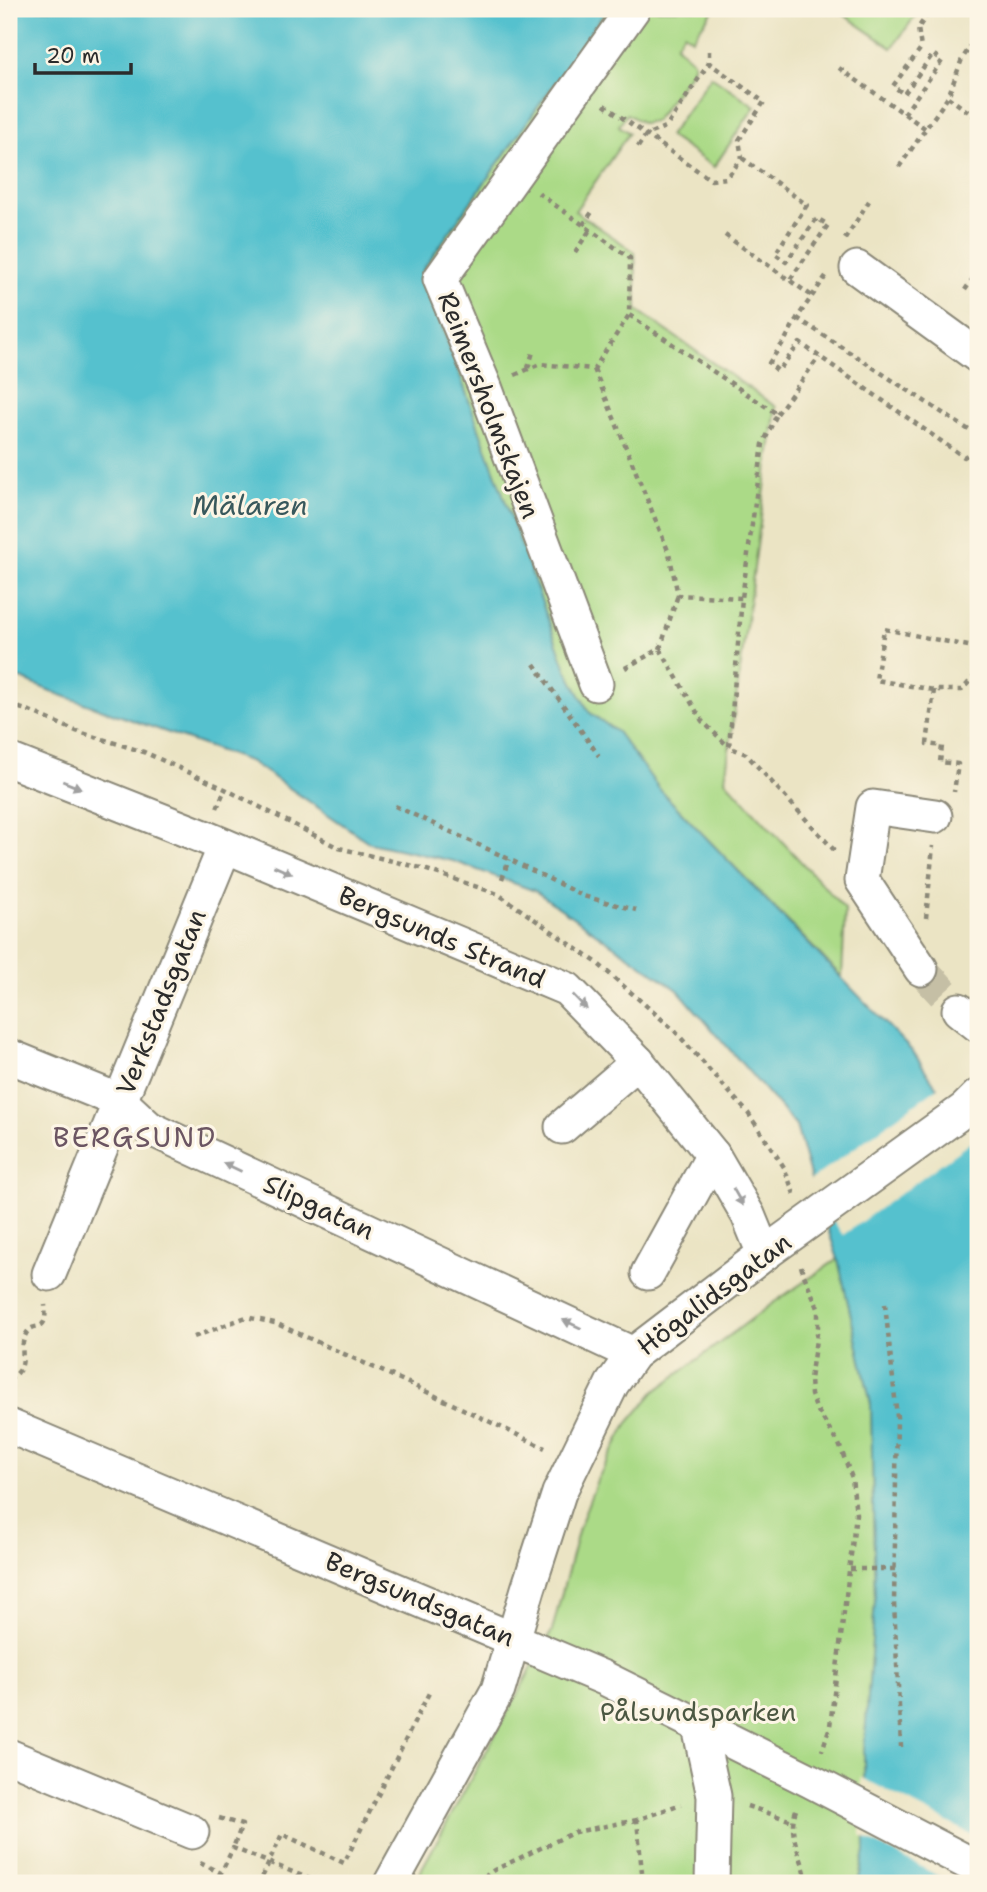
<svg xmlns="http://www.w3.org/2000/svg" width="987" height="1892" font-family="'Shantell Sans',sans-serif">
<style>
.green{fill:#abda87;stroke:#6b8259;stroke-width:2}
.water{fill:#55c1ce;stroke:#40767c;stroke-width:2}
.pier{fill:#ebe4c4}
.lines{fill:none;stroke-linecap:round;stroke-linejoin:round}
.minor-tunnel{stroke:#c5bfa5;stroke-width:33;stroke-dasharray:33 17;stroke-linecap:butt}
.minor-casing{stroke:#8b8878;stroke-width:37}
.path{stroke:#8b8878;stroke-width:4.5;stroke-dasharray:5 5;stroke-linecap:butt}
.minor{stroke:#fff;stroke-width:33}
.oneway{fill:#a0a0a0}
.labels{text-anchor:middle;stroke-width:6;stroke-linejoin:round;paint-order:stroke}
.street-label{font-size:26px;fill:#2b2b2b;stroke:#fcf5e5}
.park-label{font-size:26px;fill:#4b5742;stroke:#fcf5e5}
.water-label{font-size:28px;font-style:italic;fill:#38585c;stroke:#fcf5e5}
.neighbourhood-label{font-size:28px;letter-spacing:2px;fill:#6b5562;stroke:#fcf5e5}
</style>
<rect width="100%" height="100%" fill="#fcf5e5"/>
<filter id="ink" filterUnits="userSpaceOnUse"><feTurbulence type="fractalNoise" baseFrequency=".0143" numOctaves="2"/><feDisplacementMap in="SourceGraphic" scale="14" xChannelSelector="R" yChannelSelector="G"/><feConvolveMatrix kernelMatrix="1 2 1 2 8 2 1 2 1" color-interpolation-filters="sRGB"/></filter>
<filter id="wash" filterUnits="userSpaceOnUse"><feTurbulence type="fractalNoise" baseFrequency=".00686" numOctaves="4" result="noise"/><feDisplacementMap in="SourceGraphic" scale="28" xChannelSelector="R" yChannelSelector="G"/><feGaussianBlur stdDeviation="1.57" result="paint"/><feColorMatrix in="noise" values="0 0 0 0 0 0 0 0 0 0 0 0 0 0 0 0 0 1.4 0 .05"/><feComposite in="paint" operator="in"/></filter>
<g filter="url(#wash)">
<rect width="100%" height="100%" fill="#ebe4c4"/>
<g class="green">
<polygon points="607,9 714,9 692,39 684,33 676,45 694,62 692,70 655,121 643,123 627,114 619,126 629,133 575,211 635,252 637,310 776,407 725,780 845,909 842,977 661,791 617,732 589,712 566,669 422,271"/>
<polygon points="836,9 914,9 918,12 892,48"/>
<polygon points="711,76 755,106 714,167 669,136"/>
<polygon points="838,1259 871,1404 875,1601 864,1751 865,1852 858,1883 414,1883 552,1631 579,1528 597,1480 627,1424 654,1392 773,1303"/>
</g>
<polygon class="water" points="9,9 607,9 422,271 566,669 589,712 617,732 661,791 914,1053 933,1082 978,1138 978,1883 858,1883 865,1852 864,1751 875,1601 871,1404 838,1259 811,1179 796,1126 678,990 535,891 453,861 370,843 251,762 58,694 9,674"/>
<g class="pier">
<polygon points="941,1085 978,1132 978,1137 843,1235 811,1191 808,1182"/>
<polygon points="861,1777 978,1838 978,1883 952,1883 861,1836"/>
</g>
</g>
<g filter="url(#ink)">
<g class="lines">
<polyline class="minor-tunnel" points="921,969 959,1010"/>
<defs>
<g id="minor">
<polyline points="857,268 978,356"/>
<polyline points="596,684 485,387 440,279 633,9"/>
<polyline points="9,760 204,837 567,989 638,1062 713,1155 748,1215 764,1254"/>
<polyline points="921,969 862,880 873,807 935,816"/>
<polyline points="959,1010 978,1025"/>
<polyline points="9,1056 120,1101 149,1128 633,1354"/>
<polyline points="562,1127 638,1062"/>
<polyline points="648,1273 713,1155"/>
<polyline points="49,1274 225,846"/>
<polyline points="9,1426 604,1678 809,1780 978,1868"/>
<polyline points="699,1727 714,1796 712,1883"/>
<polyline points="9,1756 192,1832"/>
<polyline points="391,1883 498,1690 528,1589 559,1493 612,1384 633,1354 764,1254 965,1109 978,1096"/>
</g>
</defs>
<use href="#minor" class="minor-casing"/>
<g class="path">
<polyline points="839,68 926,129"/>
<polyline points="948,97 978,119"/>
<polyline points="604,105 711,180 727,178 742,158 739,140 764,102 709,63"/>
<polyline points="904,114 942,61 933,54 904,94 893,86 921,48 918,28 930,11 927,9"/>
<polyline points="638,147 646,135 667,126 709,63 709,47"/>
<polyline points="978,152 974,158 978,160"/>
<polyline points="742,158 807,205 775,254 786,262 817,218 828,225 789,281"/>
<polyline points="899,167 948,97 962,59 978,35"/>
<polyline points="538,193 630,258 629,315 777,414 763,444 742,598 729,747 746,754 835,851"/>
<polyline points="583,225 592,212"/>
<polyline points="725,235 812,296"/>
<polyline points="845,239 869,201"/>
<polyline points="575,252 590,230"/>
<polyline points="826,276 797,318 785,340 769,363 778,371 800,343 964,457 978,448"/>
<polyline points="965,290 978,271"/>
<polyline points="797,318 978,436"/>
<polyline points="528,368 534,349"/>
<polyline points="594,369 669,553 678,595 742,598"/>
<polyline points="515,375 540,364 594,369 629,315"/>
<polyline points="777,414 819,357"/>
<polyline points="978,648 884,629 876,680 934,690 962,690 978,672"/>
<polyline points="660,649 678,595"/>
<polyline points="534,664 599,756"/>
<polyline points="625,668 660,649 702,721 729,747"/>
<polyline points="934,690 927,744 942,746 940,762 958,764 954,792"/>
<polyline points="9,705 30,711 76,731 144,752 225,789 339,848 421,868 498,894 596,962 674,1030 748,1113 784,1167 794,1194"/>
<polyline points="395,806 509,859 583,896 636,910"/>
<polyline points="217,808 225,789"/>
<polyline points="502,879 509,859"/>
<polyline points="926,918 933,846"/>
<polyline points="801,1266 803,1273 818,1308 818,1327 810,1379 811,1395 816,1408 839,1444 852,1478 856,1514 830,1726 822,1751"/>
<polyline points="885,1304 897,1417 894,1603 901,1747"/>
<polyline points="194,1337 246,1317 275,1323 404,1381 545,1448"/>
<path d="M9,1380C33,1364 16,1353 26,1334C34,1319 48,1337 45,1305"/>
<polyline points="850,1569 895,1569"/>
<polyline points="747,1806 792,1821"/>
<path d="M796,1810C786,1837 804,1857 807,1883"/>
<polyline points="219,1818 242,1825 233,1848"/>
<polyline points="200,1863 221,1873 233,1848 320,1883"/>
<polyline points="264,1883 260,1882 282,1834 344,1863 431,1689"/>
<polyline points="476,1883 494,1870 575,1832 637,1820"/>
<polyline points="643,1883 637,1820 681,1804"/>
</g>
<use href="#minor" class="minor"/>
</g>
<defs><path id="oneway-solid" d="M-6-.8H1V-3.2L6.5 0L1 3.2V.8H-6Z" transform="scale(1.75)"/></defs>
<g class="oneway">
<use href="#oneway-solid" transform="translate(72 785) rotate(22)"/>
<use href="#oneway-solid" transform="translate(283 870) rotate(23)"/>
<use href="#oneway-solid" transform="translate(580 1002) rotate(46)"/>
<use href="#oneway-solid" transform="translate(232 1167) rotate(-155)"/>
<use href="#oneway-solid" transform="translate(738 1197) rotate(60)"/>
<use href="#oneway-solid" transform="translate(572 1324) rotate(-155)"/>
</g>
</g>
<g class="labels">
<g class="street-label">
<text transform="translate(489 405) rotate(69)" y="9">Reimersholmskajen</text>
<text transform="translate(442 937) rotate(23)" y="9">Bergsunds Strand</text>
<text transform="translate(161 1002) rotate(-68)" y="9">Verkstadsgatan</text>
<text transform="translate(319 1207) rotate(25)" y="9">Slipgatan</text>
<text transform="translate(714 1294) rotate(-37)" y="9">Högalidsgatan</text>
<text transform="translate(420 1599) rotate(23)" y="9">Bergsundsgatan</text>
</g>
<g class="park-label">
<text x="698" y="1721">Pålsundsparken</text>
</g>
<g class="water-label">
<text x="250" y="515">Mälaren</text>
</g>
<g class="neighbourhood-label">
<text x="135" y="1147">BERGSUND</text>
</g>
</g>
<rect width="987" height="1892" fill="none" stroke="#fcf5e5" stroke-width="35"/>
<path d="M35 63v10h96v-10" fill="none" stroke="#2b2b2b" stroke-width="3.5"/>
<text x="46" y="63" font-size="21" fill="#2b2b2b" stroke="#fcf5e5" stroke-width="5" paint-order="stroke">20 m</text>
</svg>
